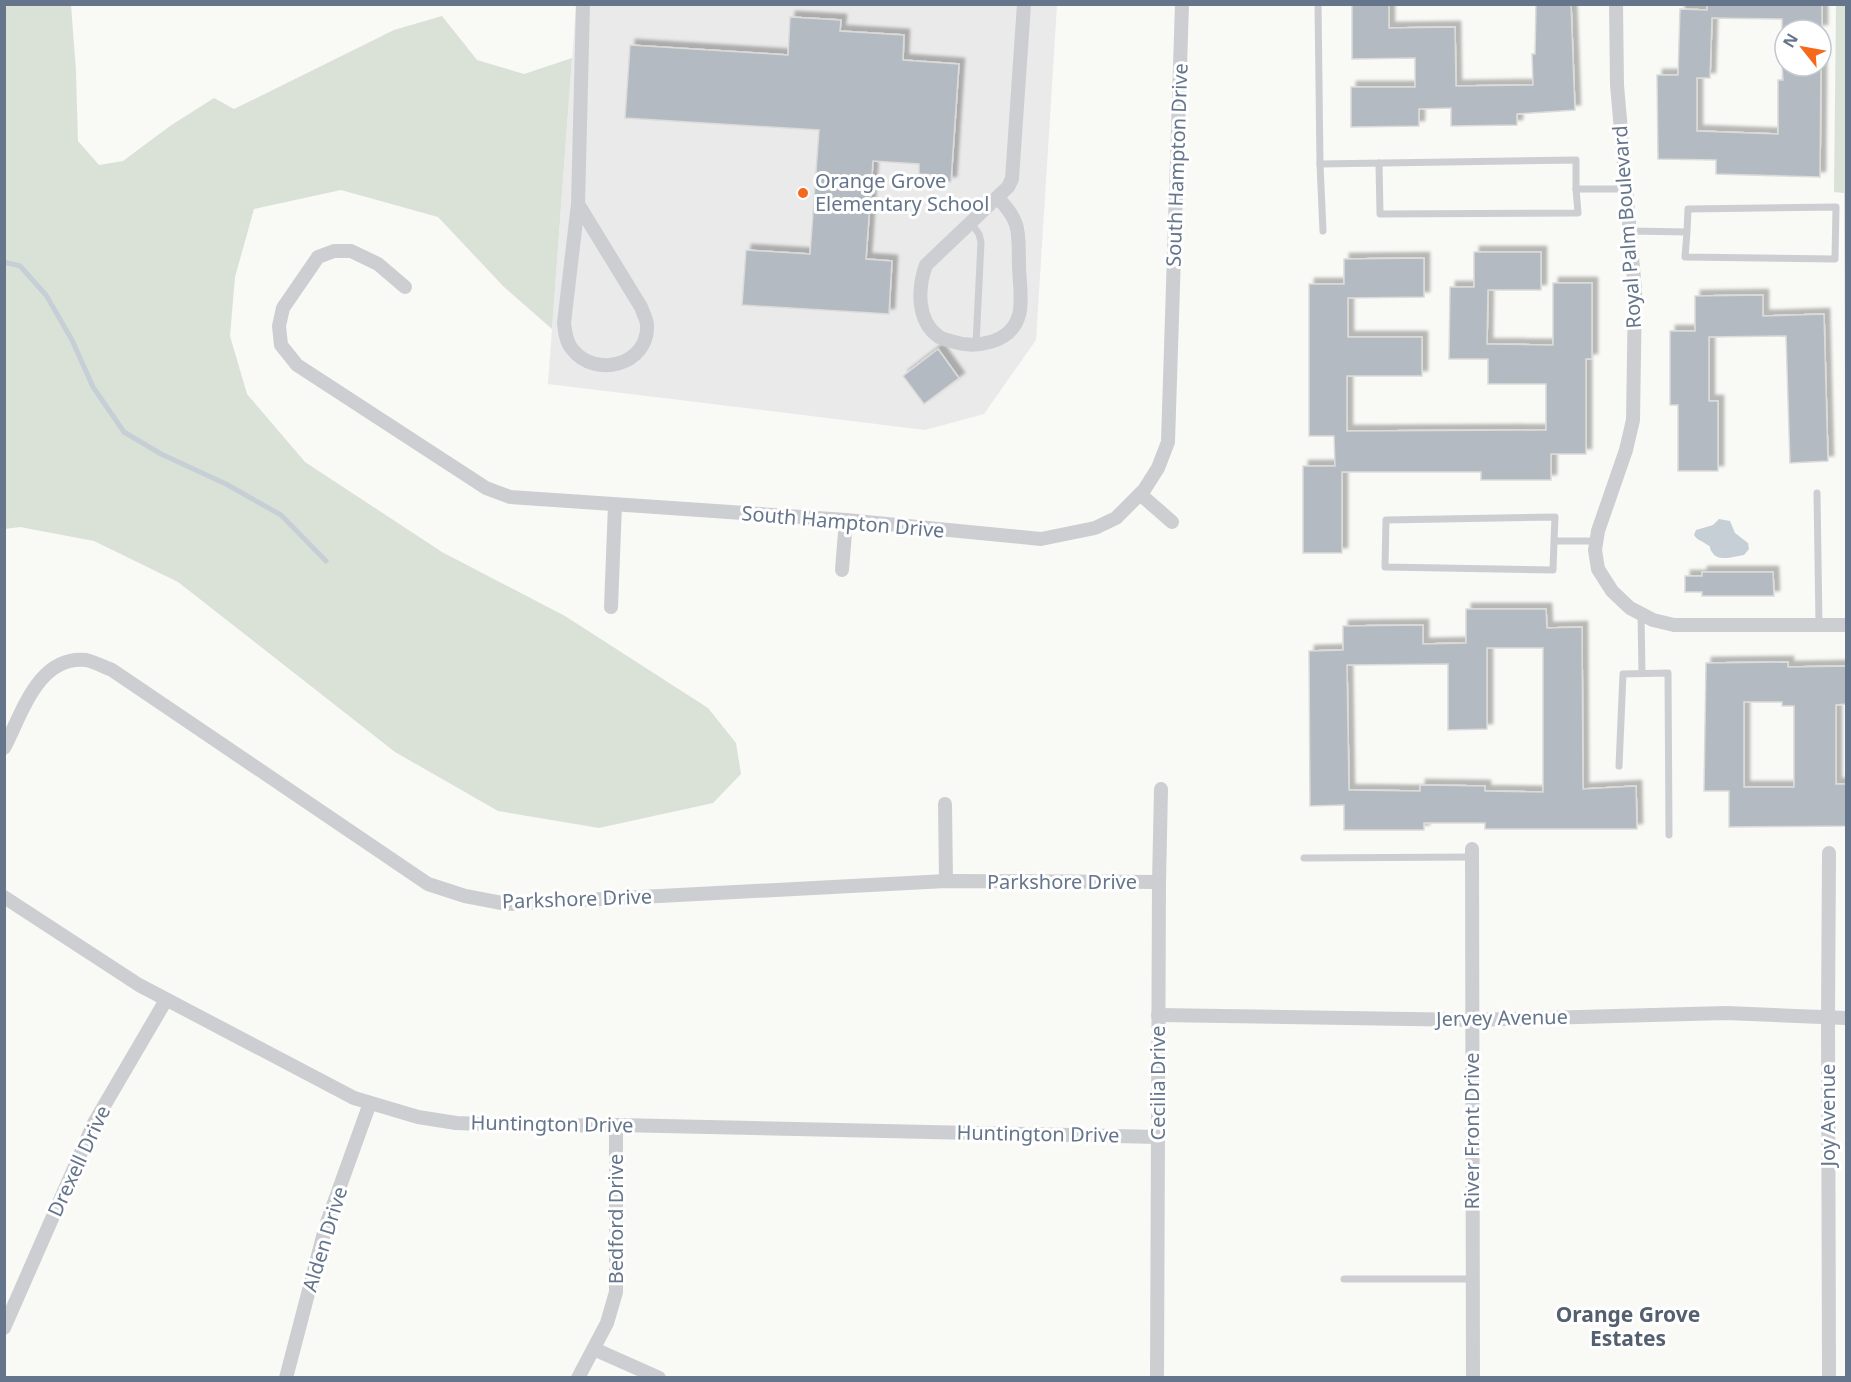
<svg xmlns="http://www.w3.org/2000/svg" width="1851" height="1382" font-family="'Noto Sans',sans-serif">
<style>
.built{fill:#eaeaea}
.green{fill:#dae2d7}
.water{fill:#c5cfd5}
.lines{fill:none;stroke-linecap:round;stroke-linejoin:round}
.stream{stroke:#c5cfd5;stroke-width:5}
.building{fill:#b4bac2;stroke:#dbdbd9;stroke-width:1.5;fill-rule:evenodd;filter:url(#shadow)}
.lane{stroke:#ccced2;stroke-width:7}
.street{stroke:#ccced2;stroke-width:14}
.poi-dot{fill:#f6691a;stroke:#fff;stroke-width:2}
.labels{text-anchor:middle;stroke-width:6;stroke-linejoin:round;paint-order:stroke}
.street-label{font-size:20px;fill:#65758b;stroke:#fff}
.poi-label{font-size:20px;fill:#65758b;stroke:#fff;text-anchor:start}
.neighbourhood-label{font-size:21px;font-weight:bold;fill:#54606f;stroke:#fff}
</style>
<defs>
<filter id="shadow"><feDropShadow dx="5.5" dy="-5.5" stdDeviation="1.5" flood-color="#0004"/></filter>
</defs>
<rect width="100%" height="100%" fill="#f9f9f6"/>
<polygon class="built" points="576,5 1057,5 1036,340 984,414 925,430 548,384"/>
<g class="green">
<polygon points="4,5 71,5 76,71 78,141 99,165 123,161 170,126 214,98 234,109 394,30 442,16 477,60 524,74 572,58 552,329 504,287 438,217 341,190 254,209 235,277 230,336 247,394 305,462 442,552 565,616 708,708 736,743 741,774 713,803 599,828 498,811 395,752 178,582 94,541 20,527 5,529"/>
<polygon points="1836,5 1846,5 1846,614 1844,193 1834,192"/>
</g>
<path class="water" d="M1719,519L1730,521L1735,533L1748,543L1749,549L1744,555C1735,556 1718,563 1712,552C1708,546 1713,548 1706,544C1701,540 1698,541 1694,535L1696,530L1713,525Z"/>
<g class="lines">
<polyline class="stream" points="4,262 20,266 46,295 72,340 93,387 124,432 161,454 226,484 281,515 326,561"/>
</g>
<g class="building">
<polygon points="1352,4 1389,4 1389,28 1455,27 1456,86 1533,85 1532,54 1535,54 1536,4 1571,4 1575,110 1517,114 1517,125 1451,126 1451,108 1419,109 1419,126 1351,127 1351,87 1415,87 1415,58 1352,59"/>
<polygon points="1707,4 1822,4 1822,30 1782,30 1782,19 1712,18 1710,78 1697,78 1697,131 1778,134 1778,80 1783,80 1782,66 1821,66 1820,177 1716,174 1716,160 1658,159 1657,75 1678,75 1680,9 1707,10"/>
<polygon points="790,17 841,20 840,31 904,35 903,60 959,64 951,182 933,181 934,175 919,174 919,164 873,161 866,259 892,261 889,314 742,305 746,250 810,254 819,130 625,118 630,45 788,55"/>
<polygon points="1474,252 1541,252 1541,290 1488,290 1487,344 1553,345 1553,283 1592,283 1592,359 1586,359 1586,454 1551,454 1551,480 1481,480 1481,472 1342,472 1342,553 1303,553 1303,466 1335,466 1334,436 1309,436 1309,284 1344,284 1344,259 1424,258 1424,297 1348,298 1348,337 1422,337 1422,376 1347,376 1347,431 1546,430 1546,384 1488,384 1488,359 1449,359 1450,287 1474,287"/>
<polygon points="1763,295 1763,316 1824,314 1828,461 1790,463 1786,336 1709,337 1709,401 1718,401 1718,471 1678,471 1678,405 1670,405 1670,331 1695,331 1695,296"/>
<polygon points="938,349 959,378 924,404 903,376"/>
<polygon points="1702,572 1773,572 1774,596 1702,596 1702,592 1685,592 1685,576 1702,576"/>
<path d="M1466,609H1546L1547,628L1582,627L1583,789L1636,786L1637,829H1485V823H1424V830H1344V805L1310,806L1309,651L1343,650V626L1423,625V644L1466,643ZM1487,648H1543V792L1485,791V786L1420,785V791L1349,790L1347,665L1448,664V730L1487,729Z"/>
<path d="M1788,662V667L1846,666V704L1836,705V784H1846V826L1729,827V791H1704L1706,663ZM1744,702H1782V706H1794V787H1744Z"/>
</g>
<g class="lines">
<g class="lane">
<polyline points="1318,4 1320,164 1576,160 1576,189 1626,189"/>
<polyline points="1379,163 1380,214 1578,213 1576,189"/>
<polyline points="1320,164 1323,231"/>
<polyline points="971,223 979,234 981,242 976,344"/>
<polyline points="1629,231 1687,232 1688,209 1836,207 1835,259 1685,257 1687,232"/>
<polyline points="1817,493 1819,624"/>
<polyline points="1554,541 1553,570 1385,567 1386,520 1555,517 1554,541 1596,541"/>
<polyline points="1641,614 1642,673"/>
<polyline points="1619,766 1623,674 1668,673 1669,835"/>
<polyline points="1304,858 1472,857"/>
<polyline points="1344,1279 1473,1279"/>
</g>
<g class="street">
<polyline points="1616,4 1617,85 1635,291 1633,420 1626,450 1598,531 1595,550 1598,569 1612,591 1630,608 1653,620 1674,625 1846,625"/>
<path d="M998,198C1022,223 1018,232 1019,265C1019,278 1023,302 1019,315C1011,344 974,349 951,341C947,340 941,339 938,336C916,320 918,287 926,265L1008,187L1012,179L1024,4"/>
<path d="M578,204L641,307C643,313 647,320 647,325C649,365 595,379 572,349C566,342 565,332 564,323L578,204L583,4"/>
<polyline points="405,287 378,264 351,251 334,251 318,257 283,308 279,326 281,345 297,365 486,488 510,497 846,520 1041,539 1095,528 1116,518 1144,490 1158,468 1168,442 1182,4"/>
<polyline points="1140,494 1172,522"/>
<polyline points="842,570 846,520"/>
<polyline points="611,607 615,505"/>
<path d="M4,748C22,714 38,655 86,660C95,662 104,667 112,670L428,884L465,896L507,904L946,881L1159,882"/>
<polyline points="945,804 946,881"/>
<polyline points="1472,849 1473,1378"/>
<polyline points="1829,853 1828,1018 1829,1378"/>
<polyline points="4,897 139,985 354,1098 418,1117 456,1123 539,1126 618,1125 1158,1137"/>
<polyline points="1158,1015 1471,1020 1726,1013 1846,1018"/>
<polyline points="4,1328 94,1123 166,1000"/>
<polyline points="594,1349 659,1378"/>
<polyline points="286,1378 326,1225 370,1103"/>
<polyline points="578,1378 607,1323 616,1292 616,1125"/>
<polyline points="1157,1378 1159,882 1161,789"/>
</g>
</g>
<circle class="poi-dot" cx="803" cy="193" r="6"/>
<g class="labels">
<g class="street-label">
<text transform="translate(1177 165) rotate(-88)" y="7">South Hampton Drive</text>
<text transform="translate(1627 227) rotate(-94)" y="7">Royal Palm Boulevard</text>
<text transform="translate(843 522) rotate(5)" y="7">South Hampton Drive</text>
<text x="1062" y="889">Parkshore Drive</text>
<text transform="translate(577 899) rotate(-2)" y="7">Parkshore Drive</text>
<text transform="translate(1502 1018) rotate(-1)" y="7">Jervey Avenue</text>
<text transform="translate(1158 1083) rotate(-90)" y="7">Cecilia Drive</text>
<text transform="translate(1828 1115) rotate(-90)" y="7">Joy Avenue</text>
<text transform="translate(552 1124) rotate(1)" y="7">Huntington Drive</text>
<text transform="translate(1472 1131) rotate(-90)" y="7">River Front Drive</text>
<text transform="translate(1038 1134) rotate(1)" y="7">Huntington Drive</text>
<text transform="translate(79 1161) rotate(-65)" y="7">Drexell Drive</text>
<text transform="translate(616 1219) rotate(-90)" y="7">Bedford Drive</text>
<text transform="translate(325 1239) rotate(-73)" y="7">Alden Drive</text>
</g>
<g class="poi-label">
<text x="815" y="188">Orange Grove<tspan x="815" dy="23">Elementary School</tspan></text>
</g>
<g class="neighbourhood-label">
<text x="1628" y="1322">Orange Grove<tspan x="1628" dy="24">Estates</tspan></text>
</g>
</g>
<rect width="1851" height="1382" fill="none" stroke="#65758b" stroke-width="12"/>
<g transform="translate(1803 48) rotate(301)"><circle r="28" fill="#ffffff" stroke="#c1c8d1" stroke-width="1.5"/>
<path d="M0-4.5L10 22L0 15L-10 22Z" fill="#f6691a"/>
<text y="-9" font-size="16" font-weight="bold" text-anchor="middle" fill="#65758b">N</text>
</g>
</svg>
